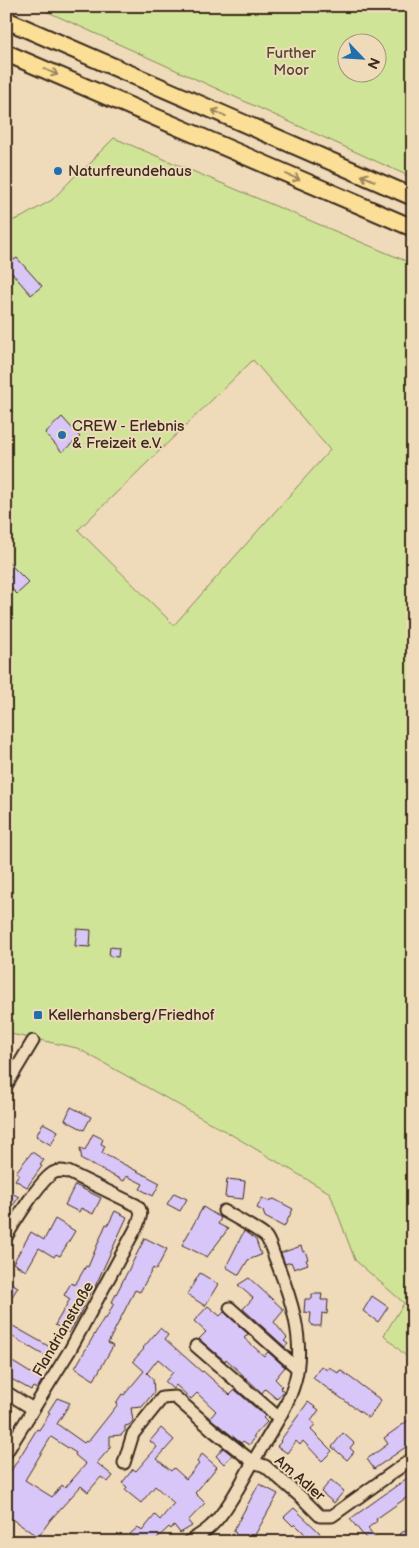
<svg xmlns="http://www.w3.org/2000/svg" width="419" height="1548" font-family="'Balsamiq Sans',sans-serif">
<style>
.green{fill:#d0e498;stroke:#86875b;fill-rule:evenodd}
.building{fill:#d9c6f8;stroke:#3b2a1e;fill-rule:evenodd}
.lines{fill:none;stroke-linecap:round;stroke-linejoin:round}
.minor-casing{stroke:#3b2a1e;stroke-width:15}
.highway-casing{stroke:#3b2a1e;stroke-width:20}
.minor{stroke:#efdab9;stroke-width:11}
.highway{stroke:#fbdf96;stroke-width:16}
.oneway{stroke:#9b845a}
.poi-dot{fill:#1f6fb2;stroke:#efdab9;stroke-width:2}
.labels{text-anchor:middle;stroke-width:4;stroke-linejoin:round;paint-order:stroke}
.park-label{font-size:15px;fill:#514630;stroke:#efdab9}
.poi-label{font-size:15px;fill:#3b2a1e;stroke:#efdab9;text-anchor:start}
.street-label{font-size:15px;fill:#3b2a1e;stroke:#efdab9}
</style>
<rect width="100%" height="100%" fill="#efdab9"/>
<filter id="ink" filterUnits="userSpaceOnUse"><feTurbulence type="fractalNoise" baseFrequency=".02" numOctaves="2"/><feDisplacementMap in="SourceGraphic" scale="10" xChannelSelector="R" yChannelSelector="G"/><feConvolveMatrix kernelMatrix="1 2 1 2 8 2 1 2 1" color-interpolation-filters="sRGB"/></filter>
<g filter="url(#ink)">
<g class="green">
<path d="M35,6H413V178ZM346,42H376V72H346Z"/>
<path d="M114,138L413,264V1363L384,1335L404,1303L355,1260L330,1193L232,1135L77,1048L6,1033V218L9,222L22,217L52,200L75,176L92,162L97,155ZM253,360L330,450L174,625L78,530Z"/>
</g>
<g class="building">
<polygon points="6,251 14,260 17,258 42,286 31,295 6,266"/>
<polygon points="62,417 80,437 62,452 45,433"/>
<polygon points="6,560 29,583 17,594 6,583 11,577 6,572"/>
<polygon points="77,929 91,930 90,947 75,946"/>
<polygon points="110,947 119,948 118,957 109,956"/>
<polygon points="71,1107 91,1117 84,1130 65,1120"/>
<polygon points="43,1123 58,1131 51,1145 36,1136"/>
<polygon points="93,1134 103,1139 101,1144 105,1146 102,1153 160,1183 153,1196 140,1189 143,1184 127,1176 124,1181 82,1160 80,1148 85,1150"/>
<polygon points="32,1152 44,1160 40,1165 42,1166 27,1187 15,1180 19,1174 16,1172"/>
<polygon points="227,1179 245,1181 243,1199 225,1197"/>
<polygon points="75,1185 101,1198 93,1214 81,1208 79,1212 65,1205"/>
<polygon points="6,1190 19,1197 6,1215"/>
<polygon points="174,1193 187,1199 180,1211 167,1204"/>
<polygon points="262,1198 268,1201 274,1199 293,1209 284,1227 265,1217 263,1211 257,1208"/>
<polygon points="203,1207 221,1218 218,1224 228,1229 207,1257 182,1245"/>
<polygon points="115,1211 127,1217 93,1291 92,1290 83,1306 84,1306 79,1316 69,1333 55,1325 70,1299 64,1295 71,1283 75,1285 86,1266 88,1267 106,1224 108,1225"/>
<polygon points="55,1219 75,1231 60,1256 56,1254 54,1257 39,1248 26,1271 13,1263 31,1232 44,1240"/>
<polygon points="244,1231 256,1240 261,1255 248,1260 239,1275 226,1267"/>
<polygon points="145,1238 167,1249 156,1270 153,1268 140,1292 135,1290 108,1343 113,1346 94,1380 75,1368 104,1318 106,1319 114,1303 112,1302"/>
<polygon points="301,1246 303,1252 305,1251 308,1259 306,1260 308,1264 294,1269 291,1262 285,1264 281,1253"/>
<polygon points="200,1273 218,1284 205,1306 187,1294"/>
<polygon points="249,1278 284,1310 274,1322 287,1338 284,1341 288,1344 285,1347 243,1309 253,1298 238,1285"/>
<polygon points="6,1280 18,1287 6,1306"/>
<polygon points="312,1294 322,1294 321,1300 328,1300 327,1314 322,1313 321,1326 313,1326 310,1322 311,1313 304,1312 305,1299 312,1299"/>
<polygon points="372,1296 388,1307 378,1322 363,1311"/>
<polygon points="208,1306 220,1316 224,1312 248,1334 244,1338 264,1356 268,1352 285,1367 275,1379 282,1386 280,1388 284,1391 277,1399 265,1389 262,1393 226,1359 225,1361 199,1339 206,1332 194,1321"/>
<polygon points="6,1322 50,1347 45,1356 6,1333"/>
<path d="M160,1328L168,1335L165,1339L202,1372L203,1371L230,1395L235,1390L265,1416L263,1418L267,1422L253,1437L255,1438L249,1445L243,1441L241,1443L210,1418L216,1411L197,1393L191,1399L176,1385L173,1389L165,1382L173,1372L158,1359L147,1373L153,1379L154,1392L142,1407L131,1408L133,1421L129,1425L125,1426V1431L121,1435L110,1436V1448L97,1463L113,1476L108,1482L101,1477L88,1492L81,1486L51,1519L38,1537L6,1515V1479L37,1429L39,1430L50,1413L48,1412L57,1398L70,1403L57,1424L84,1443L86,1441L88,1442L118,1404L116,1403L122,1394L124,1395L144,1371L133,1361L144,1349L143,1348ZM51,1437L76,1453L75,1455L86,1464L65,1488L62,1485L52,1497L25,1480Z"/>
<polygon points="6,1358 42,1380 37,1389 33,1387 31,1390 6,1376"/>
<polygon points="321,1366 327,1370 329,1367 338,1373 340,1370 381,1400 369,1418 313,1378"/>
<polygon points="308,1402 319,1410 311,1421 315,1424 311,1430 332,1451 322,1461 303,1441 300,1445 296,1441 287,1453 277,1446 281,1442 280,1441"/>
<polygon points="413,1417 413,1442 374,1469 367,1459 388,1444 384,1438"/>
<polygon points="161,1428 174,1440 157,1459 171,1471 174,1468 186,1479 199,1464 197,1462 202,1454 217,1467 195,1493 205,1503 188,1521 192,1526 180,1533 174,1525 171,1529 169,1527 153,1542 137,1542 130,1534 138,1527 142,1531 155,1515 160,1520 174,1503 155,1486 141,1503 125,1490 127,1487 122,1483 133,1469 136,1471 157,1447 150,1441"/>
<polygon points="343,1433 354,1443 350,1448 354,1452 347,1460 332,1447"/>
<polygon points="223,1448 232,1455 224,1464 216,1456"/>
<polygon points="413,1474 413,1493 376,1519 377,1521 368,1528 378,1542 369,1542 350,1519"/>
<polygon points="331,1480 344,1491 334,1503 321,1492"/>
<polygon points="259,1484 278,1494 251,1542 228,1542 236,1533 233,1531"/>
<polygon points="294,1508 319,1532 323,1542 307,1542 304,1533 295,1524 293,1526 284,1517"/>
<polygon points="413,1525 413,1542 406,1542 400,1534"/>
</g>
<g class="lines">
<defs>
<g id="minor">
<polyline points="6,1086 33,1041"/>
<path d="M6,1237C15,1221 39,1182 53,1173C58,1170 63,1171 68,1172L136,1205C144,1211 140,1218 137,1226L70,1350L6,1453"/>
<polyline points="230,1308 297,1368"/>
<polyline points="196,1346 279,1418"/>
<polyline points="6,1392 33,1409"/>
<path d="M124,1463L133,1434L162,1398L175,1397L215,1432L253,1462C268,1436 287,1410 295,1381C306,1340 290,1295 275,1258C272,1251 270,1242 266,1237C262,1232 231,1215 224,1211"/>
<path d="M188,1542C196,1537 204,1533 211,1526C227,1511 242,1481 253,1462L265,1466L302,1498L320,1516H332L413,1458"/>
</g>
<g id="highway">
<polyline points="6,20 413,197"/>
<polyline points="6,53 413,228"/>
</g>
</defs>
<use href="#minor" class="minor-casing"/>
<use href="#highway" class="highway-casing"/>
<use href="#minor" class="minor"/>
<use href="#highway" class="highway"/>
</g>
<defs><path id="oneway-shaft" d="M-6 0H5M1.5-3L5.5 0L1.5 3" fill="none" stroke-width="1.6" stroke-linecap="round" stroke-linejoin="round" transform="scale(1.25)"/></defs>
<g class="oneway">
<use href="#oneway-shaft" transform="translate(51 72) rotate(24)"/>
<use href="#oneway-shaft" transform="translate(219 113) rotate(-156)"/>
<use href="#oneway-shaft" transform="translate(293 177) rotate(23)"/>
<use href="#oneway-shaft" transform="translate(368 178) rotate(-156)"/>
</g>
</g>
<g class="poi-dot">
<circle cx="58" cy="171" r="5"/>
<circle cx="62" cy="435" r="5"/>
<rect x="33" y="1010" width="10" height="10" rx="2.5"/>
</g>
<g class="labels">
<g class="park-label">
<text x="291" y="58">Further<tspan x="291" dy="17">Moor</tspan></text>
</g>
<g class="poi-label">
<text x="68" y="176">Naturfreundehaus</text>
<text x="72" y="431">CREW - Erlebnis<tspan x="72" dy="17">&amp; Freizeit e.V.</tspan></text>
<text x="48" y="1020">Kellerhansberg/Friedhof</text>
</g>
<g class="street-label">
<text transform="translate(63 1329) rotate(-60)" y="5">Flandrianstraße</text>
<text transform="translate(300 1478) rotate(41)" y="5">Am Adler</text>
</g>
</g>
<rect width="419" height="1548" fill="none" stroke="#efdab9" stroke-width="25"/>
<rect x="12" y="12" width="394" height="1523" fill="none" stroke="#3b2a1e" stroke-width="2" filter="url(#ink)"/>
<g transform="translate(362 58) rotate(115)"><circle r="24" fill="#efdab9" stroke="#a7947b"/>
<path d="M0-4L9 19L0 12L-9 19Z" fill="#1f6fb2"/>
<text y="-8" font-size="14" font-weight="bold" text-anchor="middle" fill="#3b2a1e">N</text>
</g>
</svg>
